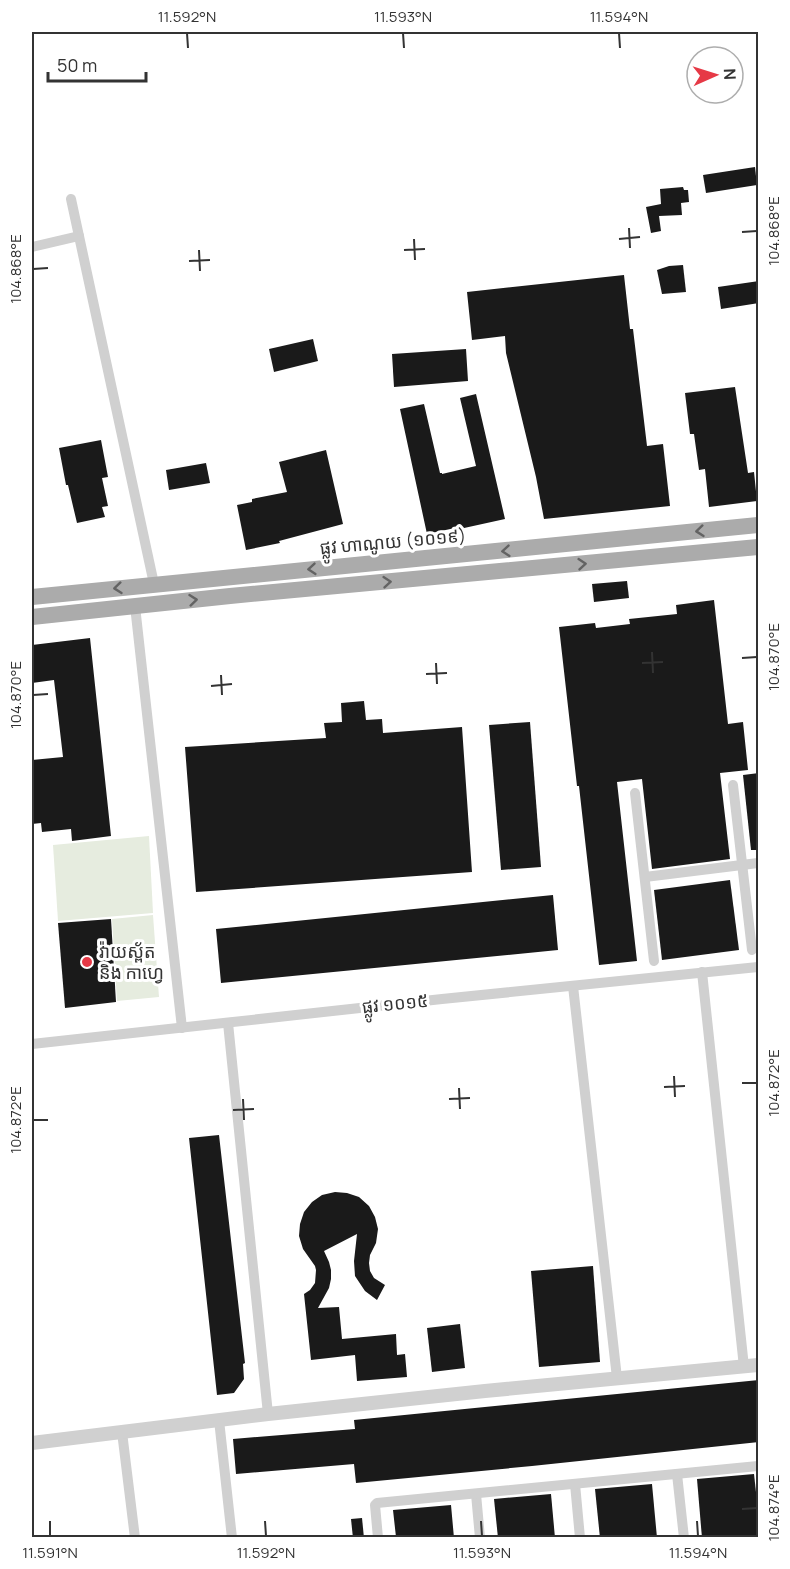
<svg xmlns="http://www.w3.org/2000/svg" width="790" height="1569" font-family="Manrope,'Noto Sans Khmer',sans-serif">
<style>
.green{fill:#e6ecdf}
.building{fill:#1a1a1a}
.lines{fill:none;stroke-linecap:round;stroke-linejoin:round}
.minor{stroke:#d0d0d0;stroke-width:10}
.tertiary{stroke:#d0d0d0;stroke-width:14}
.primary{stroke:#ababab;stroke-width:16}
.oneway{stroke:#636363}
.ticks{fill:none;stroke:#333;stroke-width:2}
.poi-dot{fill:#e63946;stroke:#fff;stroke-width:2}
.labels{text-anchor:middle;stroke-width:6;stroke-linejoin:round;paint-order:stroke}
.street-label{font-size:18px;fill:#333;stroke:#fff}
.poi-label{font-size:18px;fill:#333;stroke:#fff;text-anchor:start}
.neatline{fill:none;stroke:#333;stroke-width:2}
.ticks-label{font-size:15px;text-anchor:middle;fill:#333}
</style>
<rect width="100%" height="100%" fill="#fff"/>
<g class="green">
<polygon points="149,836 153,913 58,921 53,845"/>
<polygon points="153,915 159,997 117,1001 112,919"/>
</g>
<g class="building">
<polygon points="755,167 757,185 706,193 703,175"/>
<polygon points="683,187 684,190 688,190 689,202 681,203 682,215 659,216 661,231 651,233 646,207 661,204 660,189"/>
<polygon points="683,265 686,292 662,294 657,270 669,266"/>
<polygon points="624,275 630,329 633,329 647,446 663,444 670,506 544,519 536,477 506,353 505,336 472,340 467,292"/>
<polygon points="759,281 759,303 721,309 718,287"/>
<polygon points="313,339 318,361 274,372 269,349"/>
<polygon points="466,349 468,381 394,387 392,354"/>
<polygon points="735,387 748,473 754,472 757,501 709,507 705,469 699,470 694,434 690,434 685,393"/>
<polygon points="476,394 505,519 455,530 455,528 427,534 400,409 424,404 440,473 442,473 442,474 476,466 460,398"/>
<polygon points="101,440 108,477 102,478 108,506 102,507 105,517 77,523 68,485 66,485 59,448"/>
<polygon points="326,450 343,524 279,541 280,543 246,550 237,505 252,502 252,499 287,492 279,462"/>
<polygon points="206,463 210,483 169,490 166,470"/>
<polygon points="627,581 629,598 594,602 592,584"/>
<polygon points="714,600 728,724 743,722 748,770 720,773 730,859 652,869 642,779 617,782 637,961 599,965 579,786 577,786 559,627 595,623 596,628 630,624 629,619 677,614 676,605"/>
<polygon points="90,638 111,836 72,841 71,829 42,832 41,823 32,824 32,760 63,757 54,680 32,683 32,645"/>
<polygon points="364,701 366,720 382,719 383,733 462,727 472,872 196,892 185,747 326,738 324,723 342,722 341,703"/>
<polygon points="530,722 541,867 501,870 489,725"/>
<polygon points="759,773 759,850 751,850 743,775"/>
<polygon points="730,880 739,950 662,960 654,890"/>
<polygon points="553,895 558,950 221,983 216,929"/>
<polygon points="111,919 116,1002 65,1008 58,923"/>
<polygon points="219,1135 245,1363 243,1364 244,1379 234,1393 217,1395 189,1138"/>
<polygon points="335,1192 347,1193 359,1197 369,1206 375,1217 378,1229 376,1243 370,1255 369,1263 370,1271 374,1278 385,1285 377,1300 365,1291 355,1276 354,1261 357,1234 324,1251 329,1262 331,1270 331,1279 329,1288 318,1308 339,1307 342,1339 396,1334 397,1355 405,1354 407,1377 357,1381 355,1355 311,1360 304,1294 310,1290 315,1283 316,1270 315,1266 303,1249 299,1236 300,1224 304,1212 312,1202 322,1195"/>
<polygon points="593,1266 600,1362 539,1367 531,1271"/>
<polygon points="460,1324 465,1368 432,1372 427,1328"/>
<polygon points="759,1380 759,1442 532,1466 356,1483 354,1464 236,1474 233,1439 355,1429 354,1420"/>
<polygon points="754,1474 759,1519 759,1538 702,1538 697,1479"/>
<polygon points="652,1484 657,1538 600,1538 595,1489"/>
<polygon points="551,1494 555,1538 498,1538 494,1499"/>
<polygon points="451,1505 454,1538 407,1538 407,1536 396,1537 393,1510"/>
<polygon points="362,1518 364,1538 353,1538 351,1519"/>
</g>
<g class="lines">
<g class="minor">
<polyline points="71,199 154,584"/>
<polyline points="32,247 79,236"/>
<polyline points="135,606 182,1028"/>
<polyline points="733,785 752,950"/>
<polyline points="635,793 654,961"/>
<polyline points="645,877 758,863"/>
<polyline points="702,972 744,1367"/>
<polyline points="573,986 617,1378"/>
<polyline points="228,1023 268,1414"/>
<polyline points="32,1044 442,999 758,967"/>
<polyline points="219,1420 232,1538"/>
<polyline points="122,1432 135,1538"/>
<polyline points="677,1474 684,1538"/>
<polyline points="575,1484 580,1538"/>
<polyline points="476,1494 480,1538"/>
<polyline points="378,1538 375,1505 377,1503 758,1466"/>
</g>
<polyline class="tertiary" points="32,1443 268,1414 485,1391 758,1365"/>
<g class="primary">
<polyline points="32,597 758,525"/>
<polyline points="32,617 230,596 758,547"/>
</g>
</g>
<defs><path id="oneway-chevron" d="M-2-3.5L2.5 0L-2 3.5" fill="none" stroke-width="1.6" stroke-linecap="round" stroke-linejoin="round" transform="scale(1.5)"/></defs>
<g class="oneway">
<use href="#oneway-chevron" transform="translate(700 531) rotate(174)"/>
<use href="#oneway-chevron" transform="translate(506 551) rotate(175)"/>
<use href="#oneway-chevron" transform="translate(582 564) rotate(-5)"/>
<use href="#oneway-chevron" transform="translate(312 569) rotate(175)"/>
<use href="#oneway-chevron" transform="translate(387 582) rotate(-5)"/>
<use href="#oneway-chevron" transform="translate(118 588) rotate(174)"/>
<use href="#oneway-chevron" transform="translate(193 600) rotate(-6)"/>
</g>
<path class="ticks" d="M187,33L188,48M403,33L404,48M619,33L620,48M629,228L630,248M742,232L757,231M414,239L415,260M619,239L640,237M199,250L200,271M404,250L425,249M189,261L210,260M33,269L48,268M652,652L653,673M742,658L757,657M436,663L437,684M642,663L663,662M426,674L447,673M221,675L222,695M211,686L232,684M33,695L48,694M674,1076L675,1097M742,1083H757M664,1087L685,1086M459,1088L460,1109M243,1099L244,1120M449,1099L470,1098M233,1110L254,1109M33,1120H48M742,1509L757,1508M50,1521V1536M265,1521L266,1536M481,1521L482,1536M697,1521L698,1536"/>
<circle class="poi-dot" cx="87" cy="962" r="6"/>
<g class="labels">
<g class="street-label">
<text transform="translate(393 542) rotate(-5)" y="6">ផ្លូវ ហាណូយ (១០១៩)</text>
<text transform="translate(395 1004) rotate(-6)" y="6">ផ្លូវ ១០១៥</text>
</g>
<g class="poi-label">
<text x="99" y="958">វ៉ាយស្ព័ត<tspan x="99" dy="21">និង កាហ្វេ</tspan></text>
</g>
</g>
<rect width="790" height="1569" fill="none" stroke="#ffffff" stroke-width="66"/>
<g transform="translate(715 75) rotate(87)"><circle r="28" fill="#ffffff" stroke="#adadad" stroke-width="1.5"/>
<path d="M0-4.5L10 22L0 15L-10 22Z" fill="#e63946"/>
<text y="-9" font-size="16" font-weight="bold" text-anchor="middle" fill="#333333">N</text>
</g>
<path d="M48 72v9h98v-9" fill="none" stroke="#333333" stroke-width="3"/>
<text x="57" y="72" font-size="18" fill="#333333" stroke="#ffffff" stroke-width="4.5" paint-order="stroke">50 m</text>
<rect x="33" y="33" width="724" height="1503" class="neatline"/>
<g class="ticks-label">
<text x="187" y="22">11.592°N</text>
<text x="403" y="22">11.593°N</text>
<text x="619" y="22">11.594°N</text>
<text transform="translate(774 231) rotate(-90)" y="5">104.868°E</text>
<text transform="translate(16 269) rotate(-90)" y="5">104.868°E</text>
<text transform="translate(774 657) rotate(-90)" y="5">104.870°E</text>
<text transform="translate(16 695) rotate(-90)" y="5">104.870°E</text>
<text transform="translate(774 1083) rotate(-90)" y="5">104.872°E</text>
<text transform="translate(16 1120) rotate(-90)" y="5">104.872°E</text>
<text transform="translate(774 1508) rotate(-90)" y="5">104.874°E</text>
<text x="50" y="1558">11.591°N</text>
<text x="266" y="1558">11.592°N</text>
<text x="482" y="1558">11.593°N</text>
<text x="698" y="1558">11.594°N</text>
</g>
</svg>
